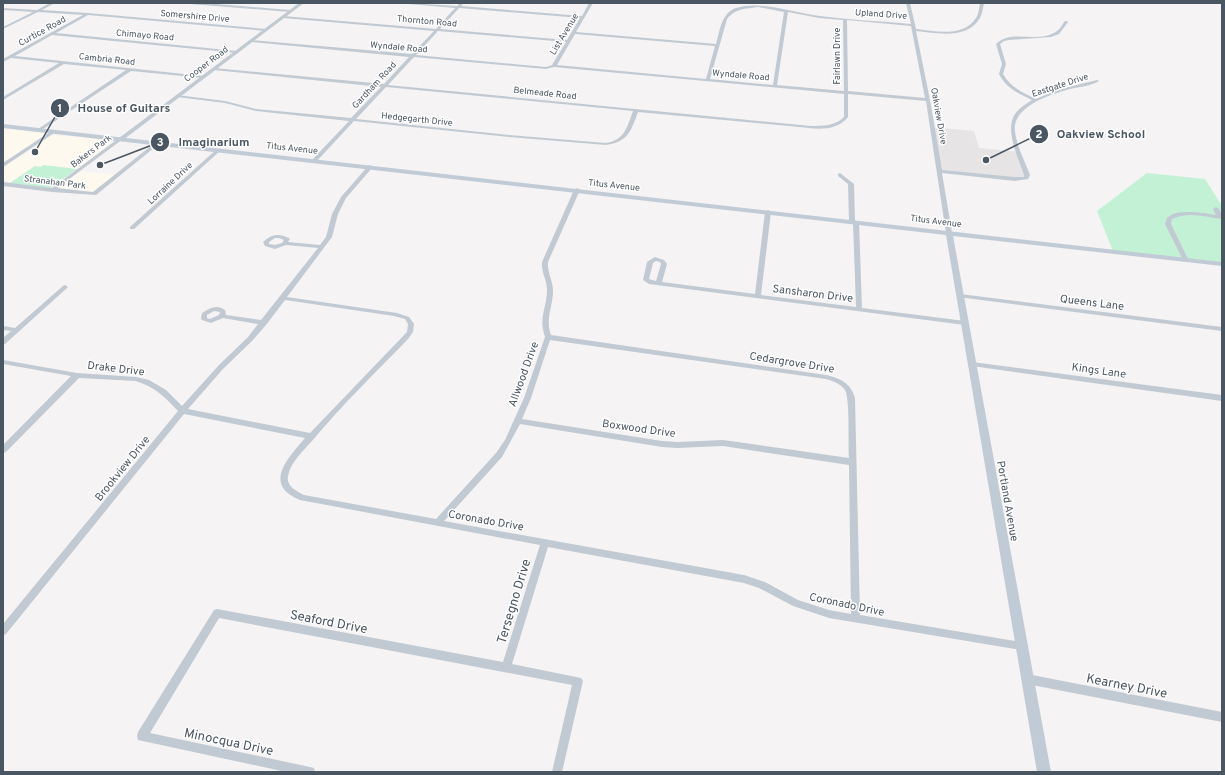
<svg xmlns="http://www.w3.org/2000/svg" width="1225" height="775" font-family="Overpass,sans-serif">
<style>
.commercial{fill:#fdf9ef}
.education{fill:#e6e4e5}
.green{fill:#c3f1d5}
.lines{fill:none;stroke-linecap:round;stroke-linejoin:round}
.minor{fill:#c1cad2;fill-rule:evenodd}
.tertiary{fill:#c1cad2;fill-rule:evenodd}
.secondary{fill:#c1cbd6;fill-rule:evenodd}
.labels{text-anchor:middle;stroke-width:3;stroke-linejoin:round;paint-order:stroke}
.far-street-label{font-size:9px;fill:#4a5661;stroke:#fff}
.street-label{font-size:11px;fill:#4a5661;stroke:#fff}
.near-street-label{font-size:13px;fill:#4a5661;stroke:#fff}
.leader{fill:none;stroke:#4a5661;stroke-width:1.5}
.callout-dot{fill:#4a5661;stroke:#fff;stroke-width:1.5}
.mark-label{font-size:12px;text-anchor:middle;font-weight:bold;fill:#fff}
.callout-label{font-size:12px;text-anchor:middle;font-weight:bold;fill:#4a5661;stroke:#fff;stroke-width:3;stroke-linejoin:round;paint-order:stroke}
</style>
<rect width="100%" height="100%" fill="#f5f3f3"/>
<g class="commercial">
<polygon points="3,129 45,133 46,134 3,163"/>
<polygon points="53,135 110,140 111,143 77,169 44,165 41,167 35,166 10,183 3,182 3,168"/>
<polygon points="81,171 115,175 94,191 90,193 59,189 59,187"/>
</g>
<polygon class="education" points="931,127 974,131 979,148 1020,152 1026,178 941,171"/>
<g class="green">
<polygon points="43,165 77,169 50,188 10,183 35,166 41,167"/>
<polygon points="1147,173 1205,179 1222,206 1222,264 1113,251 1097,211"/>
</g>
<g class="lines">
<g class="minor">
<polygon points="50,3 55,3 42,10 88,13 266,29 268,30 266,31 88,15 56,33 237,51 239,52 237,53 52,35 15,56 203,76 205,77 203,78 131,71 40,131 38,130 38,129 126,70 64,64 3,100 3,97 59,63 11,58 3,62 3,59 83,15 38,12 3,29 3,27 33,12 3,10 3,8 37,10"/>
<polygon points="188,3 204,3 290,10 292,11 290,12 190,4"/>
<path d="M407,3L457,6L460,3H464L461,6L582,16L589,3H593L576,32L716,44C720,31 721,13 736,8C760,0 794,13 820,16C850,20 880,21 911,24L906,3H910L916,29C935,31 963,38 976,18C979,14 979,8 980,3H984C983,8 982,14 980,18C967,40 937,33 916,31L930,100L942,170L1015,177H1024V175C1019,159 1004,130 1015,114C1019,108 1026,104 1032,100C1019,94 1006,88 999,74L1002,64L996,44C1011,29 1036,43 1054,33C1059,31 1062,25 1065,21H1067L1068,22L1059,34L1051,37L1009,40L1004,41L1000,44L1006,64L1003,74C1010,87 1023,93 1036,99C1055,90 1076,85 1097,80L1099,81C1091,86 1079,87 1070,89C1052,94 1019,104 1015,125C1013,139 1025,161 1030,175L1028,179L1015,181L942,173L952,233L949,235L946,233L926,101L848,94V117C836,132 816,129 799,127L638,112C631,131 628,142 606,145L509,137L354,121L316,162H314L312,161V160L349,121L256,111L225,103L177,97L175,96L177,95L225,101L256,109L351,118L381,87L214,70L212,69L214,68L384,84L409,57L251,42L249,41L251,40L412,54L434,31L283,18L281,17L283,16L436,29L455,8L409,4ZM758,7L784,12L773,85L710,79L727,19C736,8 745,9 758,7ZM459,8L580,18L567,40L440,29ZM788,12L819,18L843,20L844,91L777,85ZM847,20L911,26L925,98L848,91ZM438,31L566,42L552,65L546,67L416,55ZM575,34L715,46L706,79L557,65ZM414,57L546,69L554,67L844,94V117C835,126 823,126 811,126L388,85ZM386,87L633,111C627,127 625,140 606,143L509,135L356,119Z"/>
<polygon points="53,130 57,131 3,167 3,163"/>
<polygon points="119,138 123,139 57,188 93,192 156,142 160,143 96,195 52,192 3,186 3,182 52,188"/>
<polygon points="217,149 221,150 134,229 130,229 130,227"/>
<path d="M370,165L373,167L372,168L346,198L338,214L332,237L287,297L397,313L409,317L414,324L413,332L408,339C376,372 342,405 312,441C304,450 290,463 288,476C286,486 296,491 304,495L436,519L496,453L505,440L524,398L545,337C538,317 547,308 547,290C547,280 541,272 542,262L574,190L577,188L580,190L548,262C547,272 553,281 553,291C553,306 545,319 551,335L826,375C840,378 851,383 855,398L860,615L1021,642L1024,643L1026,646L1024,649L1021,650L829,618L793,606L759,588L744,583L548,547L512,664L581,678L583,681L562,772H552L572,685L219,618L150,733L310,767L314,768L315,772H286L138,740L137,736L138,732L214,610L217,609L503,662L540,545L300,500C262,485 288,458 305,438L184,414L6,634L3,635V624L178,411C165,397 155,387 136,381L79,378L6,452L3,453V445L71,376L3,364V360L77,373L136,377L149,380L166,390L182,406L219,365L248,337L258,324L223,318L211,323L202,320L201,319L202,313C210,308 217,304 225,310L226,315L261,320L318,248L286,245L275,249L265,246L263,242C271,234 279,233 289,238L290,239L288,242L320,245L326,237L332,214L341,197L368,166ZM275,238H279L284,240L282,243L275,245L269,244V242ZM285,300L394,316L405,319L408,324L407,332L310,433L188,409L223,369L252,341L266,325ZM214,311L220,312L219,315L210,319L207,318V315ZM550,340L826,379C833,381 841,384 845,390C850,398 848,446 849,458L723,440L677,442L662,441L522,419L531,398ZM520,424L662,447L677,448L723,446L849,465L851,614L829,610L798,600L765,582L744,575L444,521L502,457Z"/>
<path d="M840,173L854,184L855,221L859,222L862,308L965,321L968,323L967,325H965L649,284L643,280L647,262L655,257L664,260L667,264L662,282L755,294L765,212L768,210L771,212L761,295L856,307L853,223L849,222L848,184L838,176V174ZM656,261L660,262L661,264L656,281L649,279L653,263Z"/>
<path d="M1216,207C1220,208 1222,215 1222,219C1206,217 1188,211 1172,219L1171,224L1188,259L1187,260H1183L1165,224C1165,224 1167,218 1167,218C1175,208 1205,213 1216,215L1213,209Z"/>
<polygon points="65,285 68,287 67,288 5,344 3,344 3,338 11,331 3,330 3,326 15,328 63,286"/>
<polygon points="960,294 1222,327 1222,331 958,297 957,296"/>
<polygon points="970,362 972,362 1222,395 1222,401 972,366 970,366 969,364"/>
<polygon points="1027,674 1222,712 1222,722 1027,684 1024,682 1022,679 1024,676"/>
</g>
<polygon class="tertiary" points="299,3 304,3 123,140 119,140 119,138"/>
<polygon class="secondary" points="3,124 1222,262 1222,266 953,236 1051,772 1037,772 946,235 3,128"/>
</g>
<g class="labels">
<g class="far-street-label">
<text transform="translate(881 14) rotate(4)" y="3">Upland Drive</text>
<text transform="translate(195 16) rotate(5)" y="3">Somershire Drive</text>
<text transform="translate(427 21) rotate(5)" y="3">Thornton Road</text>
<text transform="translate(42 31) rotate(-29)" y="3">Curtice Road</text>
<text transform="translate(564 34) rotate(-59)" y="3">List Avenue</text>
<text transform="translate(145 35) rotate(5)" y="3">Chimayo Road</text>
<text transform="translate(399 47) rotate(5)" y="3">Wyndale Road</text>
<text transform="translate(837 56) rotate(-90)" y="3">Fairlawn Drive</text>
<text transform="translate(107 59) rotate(6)" y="3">Cambria Road</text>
<text transform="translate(206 64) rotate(-37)" y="3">Cooper Road</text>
<text transform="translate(741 75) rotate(5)" y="3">Wyndale Road</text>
<text transform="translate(374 85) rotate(-47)" y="3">Gardham Road</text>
<text transform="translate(1060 85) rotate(-18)" y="3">Eastgate Drive</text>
<text transform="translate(545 93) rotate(6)" y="3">Belmeade Road</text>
<text transform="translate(939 116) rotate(80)" y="3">Oakview Drive</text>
<text transform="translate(417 119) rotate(6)" y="3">Hedgegarth Drive</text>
<text transform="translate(292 148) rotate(6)" y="3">Titus Avenue</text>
<text transform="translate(91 151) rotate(-37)" y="3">Bakers Park</text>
<text transform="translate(55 182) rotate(7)" y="3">Stranahan Park</text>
<text transform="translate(170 183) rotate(-43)" y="3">Lorraine Drive</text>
<text transform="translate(614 185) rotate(6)" y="3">Titus Avenue</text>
<text transform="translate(936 221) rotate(7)" y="3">Titus Avenue</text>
</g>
<g class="street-label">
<text transform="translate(813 293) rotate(7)" y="4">Sansharon Drive</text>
<text transform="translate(1092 302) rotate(7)" y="4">Queens Lane</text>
<text transform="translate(792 362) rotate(9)" y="4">Cedargrove Drive</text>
<text transform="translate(116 368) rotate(7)" y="4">Drake Drive</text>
<text transform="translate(1099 370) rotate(8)" y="4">Kings Lane</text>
<text transform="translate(523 374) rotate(-70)" y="4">Allwood Drive</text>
<text transform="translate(639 428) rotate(8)" y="4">Boxwood Drive</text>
<text transform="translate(122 468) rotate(-51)" y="4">Brookview Drive</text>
<text transform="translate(1008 501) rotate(80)" y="4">Portland Avenue</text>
<text transform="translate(486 520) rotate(10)" y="4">Coronado Drive</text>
<text transform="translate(847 604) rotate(12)" y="4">Coronado Drive</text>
</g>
<g class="near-street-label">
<text transform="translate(513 601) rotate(-73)" y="5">Tersegno Drive</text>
<text transform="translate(329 621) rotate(11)" y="5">Seaford Drive</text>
<text transform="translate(1127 685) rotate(11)" y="5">Kearney Drive</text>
<text transform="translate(229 741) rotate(12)" y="5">Minocqua Drive</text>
</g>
</g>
<path class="leader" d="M35 152L60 108M986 160L1039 134M100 165L160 142"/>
<g class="callout-dot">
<circle cx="35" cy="152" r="4"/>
<circle cx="986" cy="160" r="4"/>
<circle cx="100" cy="165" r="4"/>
<circle cx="60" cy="108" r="10"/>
<circle cx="1039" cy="134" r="10"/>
<circle cx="160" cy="142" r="10"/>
</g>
<g class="mark-label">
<text x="60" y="112">1</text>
<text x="1039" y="138">2</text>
<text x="160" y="146">3</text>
</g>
<g class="callout-label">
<text x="124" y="112">House of Guitars</text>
<text x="1101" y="138">Oakview School</text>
<text x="214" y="146">Imaginarium</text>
</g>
<rect width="1225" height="775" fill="none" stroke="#4a5661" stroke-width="8"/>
</svg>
